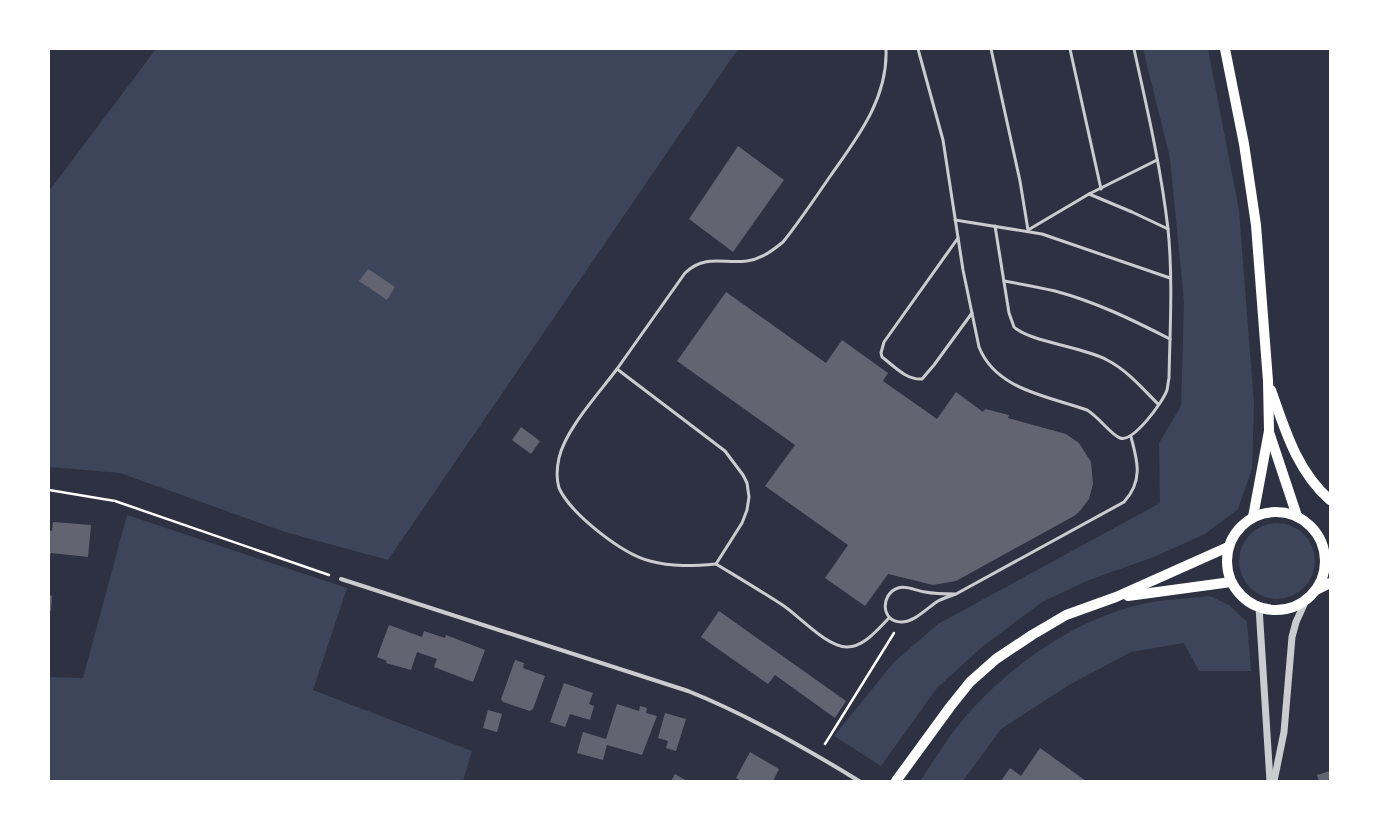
<svg xmlns="http://www.w3.org/2000/svg" width="1379" height="830" font-family="'Varela Round',sans-serif">
<style>
.green{fill:#3c4559}
.building{fill:#626471}
.lines{fill:none;stroke-linecap:round;stroke-linejoin:round}
.path{stroke:#fff;stroke-width:2.5}
.service{stroke:#caccd0;stroke-width:3}
.minor{stroke:#caccd0;stroke-width:4}
.tertiary{stroke:#caccd0;stroke-width:7}
.primary{stroke:#fff;stroke-width:10}
</style>
<rect width="100%" height="100%" fill="#2d3142"/>
<g class="green">
<polygon points="156,49 738,49 388,560 285,532 120,473 49,467 49,191"/>
<polygon points="1143,49 1208,49 1239,210 1254,404 1252,469 1238,509 1205,534 1154,557 1089,580 1042,602 982,647 937,688 881,766 834,736 894,662 938,624 1160,503 1159,443 1181,406 1184,302 1170,158"/>
<polygon points="127,515 347,588 313,690 472,751 463,781 49,781 49,677 83,678"/>
<circle cx="1277" cy="561" r="38"/>
<path d="M1210,596L1229,605L1247,622L1251,671H1199L1184,643L1131,652L1069,685L1001,729L963,781H920C937,756 953,729 974,707C1022,656 1088,612 1158,601C1175,599 1193,598 1210,596Z"/>
</g>
<g class="building">
<polygon points="738,146 784,180 733,252 689,219"/>
<polygon points="368,269 395,287 387,300 359,281"/>
<polygon points="726,292 826,363 842,340 888,373 883,381 937,419 956,392 983,412 985,409 1009,415 1008,418 1066,434 1079,443 1091,462 1093,484 1089,499 1080,511 1074,516 956,581 933,585 888,574 865,606 825,578 848,545 765,486 795,445 677,361"/>
<polygon points="521,427 540,441 531,454 512,440"/>
<polygon points="53,522 91,525 88,557 51,553 49,558 49,530 52,531"/>
<polygon points="49,595 52,596 51,611 49,611"/>
<polygon points="719,611 846,701 835,718 775,675 768,684 701,637"/>
<polygon points="389,625 422,637 424,631 445,638 446,635 485,650 473,682 434,667 437,659 417,652 411,670 386,663 387,661 377,657"/>
<polygon points="515,660 524,663 523,668 545,676 533,709 530,711 503,702 501,699"/>
<polygon points="564,683 593,693 589,704 594,706 590,720 570,714 565,727 550,722"/>
<polygon points="617,704 639,711 640,706 647,708 646,713 657,716 642,755 607,745 603,760 577,753 583,732 606,739"/>
<polygon points="488,710 502,714 497,732 483,728"/>
<polygon points="665,713 686,719 676,751 666,748 668,741 658,738"/>
<polygon points="1040,748 1086,781 1001,781 1010,768 1021,776"/>
<polygon points="750,752 779,769 773,781 741,781 736,778"/>
<polygon points="1330,771 1330,781 1319,781 1317,775"/>
<polygon points="675,774 687,781 671,781"/>
</g>
<g class="lines">
<g class="path">
<polyline points="49,490 115,501 329,575"/>
<polyline points="825,744 894,633"/>
</g>
<g class="service">
<path d="M886,49C888,98 858,137 831,175C815,198 800,221 783,242C772,251 761,259 747,261C723,264 705,254 685,273L617,369L725,451L743,475L747,483L749,497L747,510L742,523L716,564C739,578 761,591 784,606C800,617 827,647 847,647C864,647 878,629 889,618"/>
<path d="M918,49L943,140L963,270L979,347C996,390 1048,396 1087,410C1099,417 1111,435 1120,438C1133,443 1163,402 1167,390C1168,386 1168,382 1169,378C1170,329 1173,278 1168,229C1161,168 1147,108 1134,49"/>
<polyline points="991,49 1020,181 1028,230 1089,194 1157,160"/>
<polyline points="1070,49 1101,189"/>
<polyline points="1089,194 1132,212 1168,229"/>
<polyline points="955,220 1042,234 1170,278"/>
<path d="M995,226L1009,313L1014,327C1030,342 1084,347 1107,360C1127,370 1143,389 1158,404"/>
<path d="M958,238L884,342L881,353L882,357C894,366 906,380 922,379L934,365L972,313"/>
<path d="M1004,281C1021,284 1038,287 1055,291C1096,302 1133,320 1170,339"/>
<path d="M617,369C599,393 565,430 559,458C557,467 556,478 559,488C571,514 622,554 650,561C672,567 693,566 716,564"/>
<path d="M956,594C945,594 935,594 925,592C917,591 906,585 898,588C880,594 881,622 901,622C915,622 927,608 938,601C944,598 950,596 956,594L1124,502C1143,481 1138,462 1131,437"/>
</g>
<path class="minor" d="M341,579L688,691C748,715 804,747 859,781"/>
<g class="tertiary">
<polyline points="1259,607 1270,781"/>
<polyline points="1274,781 1284,732 1292,637 1296,622 1306,600"/>
</g>
<g class="primary">
<polyline points="1225,49 1244,144 1256,225 1268,381 1269,431 1253,517"/>
<path d="M1271,390C1285,430 1297,471 1330,500"/>
<polyline points="1269,432 1297,516"/>
<circle cx="1276" cy="561" r="49"/>
<polyline points="1316,590 1330,583"/>
<polyline points="1128,596 1231,582"/>
<polyline points="896,781 950,707 970,682 996,659 1032,635 1066,615 1116,597 1228,547"/>
</g>
</g>
<rect width="1379" height="830" fill="none" stroke="#ffffff" stroke-width="100"/>
</svg>
